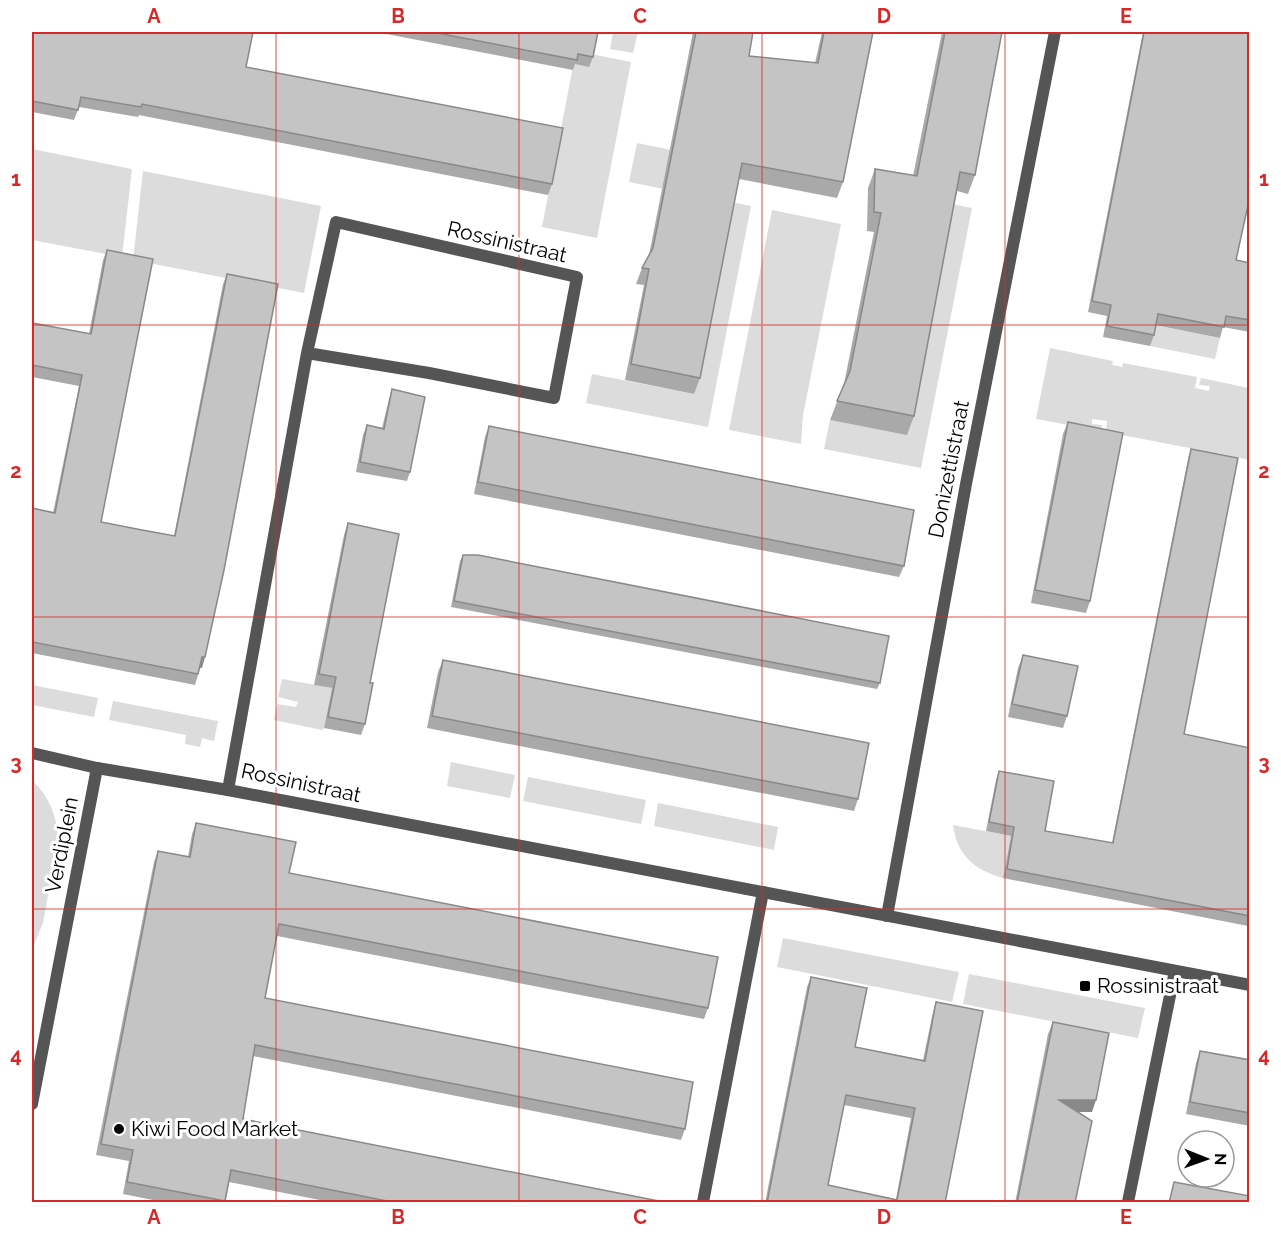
<svg xmlns="http://www.w3.org/2000/svg" width="1281" height="1234" font-family="Raleway,sans-serif">
<style>
.green{fill:#dcdcdc}
.lines{fill:none;stroke-linecap:round;stroke-linejoin:round}
.street{stroke:#555;stroke-width:12}
.wall{fill:#a9a9a9;fill-rule:evenodd}
.shaded-wall{fill:#898989}
.building{fill:#c4c4c4;stroke:#898989;stroke-width:1.5;fill-rule:evenodd}
.grid{fill:none;stroke:#d62828;stroke-width:1.5;stroke-opacity:0.55}
.poi-dot{fill:#000;stroke:#fff;stroke-width:2}
.labels{text-anchor:middle;stroke-width:6;stroke-linejoin:round;paint-order:stroke}
.street-label{font-size:21px;fill:#000;stroke:#fff}
.poi-label{font-size:21px;fill:#000;stroke:#fff;text-anchor:start}
.neatline{fill:none;stroke:#d62828;stroke-width:2}
.grid-label{font-size:20px;text-anchor:middle;font-weight:bold;fill:#d62828}
</style>
<rect width="100%" height="100%" fill="#fff"/>
<g class="green">
<polygon points="613,32 638,32 633,53 610,49"/>
<polygon points="576,51 631,62 597,238 542,227"/>
<polygon points="637,143 716,159 708,198 629,182"/>
<polygon points="32,149 132,169 122,257 32,240"/>
<polygon points="143,171 321,206 304,293 133,260"/>
<polygon points="906,195 972,208 921,468 824,449 830,420 907,434"/>
<polygon points="732,202 751,206 708,427 586,403 592,374 694,394"/>
<polygon points="772,210 841,224 803,415 801,444 729,430"/>
<polygon points="1154,325 1220,338 1215,359 1150,346"/>
<polygon points="1050,348 1113,361 1112,365 1122,367 1123,363 1197,377 1195,388 1209,391 1210,386 1199,385 1201,378 1249,388 1249,460 1217,453 1216,457 1205,455 1205,451 1106,432 1107,421 1092,419 1092,424 1102,425 1100,434 1085,428 1036,419"/>
<polygon points="282,679 332,688 324,728 322,730 274,720 277,704 296,707 298,702 278,697"/>
<polygon points="32,685 98,698 94,717 32,705"/>
<polygon points="113,701 218,721 214,741 202,738 200,747 185,744 186,735 109,720"/>
<polygon points="451,762 515,775 510,798 447,786"/>
<polygon points="528,777 646,800 641,824 523,801"/>
<path d="M32,780C49,796 57,816 58,839L43,923L32,949Z"/>
<polygon points="658,803 778,827 774,850 654,826"/>
<path d="M953,825L1011,836L1003,878C975,870 957,856 953,825Z"/>
<polygon points="783,938 959,972 952,1002 777,967"/>
<polygon points="969,974 1145,1008 1138,1038 963,1004"/>
</g>
<g class="lines">
<g class="street">
<polyline points="32,753 97,768 228,790 1250,985"/>
<polyline points="228,790 307,353 336,222 577,277 554,398 429,373 307,353"/>
<polyline points="887,916 966,484 1055,32"/>
<polyline points="32,1104 97,768"/>
<polyline points="703,1202 763,892"/>
<polyline points="1128,1202 1175,971"/>
</g>
</g>
<g class="wall">
<polygon points="32,32 246,67 552,184 548,195 139,115 138,117 79,107 74,120 32,112"/>
<polygon points="376,32 598,32 593,57 589,67 575,64 573,70"/>
<polygon points="693,32 753,32 749,56 815,63 822,32 873,32 843,182 837,198 739,179 700,378 694,394 625,380 644,285 636,284 642,268 649,255"/>
<polygon points="942,32 1002,32 975,175 968,194 957,191 914,416 907,435 830,420 844,384 874,232 867,231 868,188 875,169 913,176"/>
<polygon points="1143,32 1250,32 1250,203 1248,203 1236,260 1250,263 1250,332 1223,327 1220,338 1155,325 1154,335 1150,346 1103,337 1107,316 1088,312"/>
<polygon points="107,250 101,522 174,536 223,284 227,274 202,668 200,668 195,685 32,653 32,508 53,513 79,386 32,377 32,323 89,334 103,260"/>
<polygon points="392,389 410,472 407,481 356,472 363,435 367,425 382,428 389,399"/>
<polygon points="1068,422 1090,601 1086,613 1031,603 1063,434"/>
<polygon points="489,426 904,566 899,577 474,494 485,437"/>
<polygon points="1191,449 1184,734 1250,748 1250,922 1248,926 1003,878 1011,836 986,831 996,780 999,771 1045,831 1112,843 1188,459"/>
<polygon points="348,523 370,683 365,724 361,735 324,728 332,688 314,685 344,535"/>
<polygon points="463,555 880,683 877,689 451,607 460,561"/>
<polygon points="1023,655 1067,716 1063,728 1008,717 1018,668"/>
<polygon points="443,660 858,799 854,811 427,728 438,672"/>
<polygon points="196,823 289,873 708,1008 704,1019 277,936 265,998 685,1129 681,1140 253,1056 243,1119 669,1203 335,1203 229,1182 225,1203 168,1203 123,1194 129,1161 96,1155 154,862 158,851 188,857 192,834"/>
<path d="M811,977L855,1047L923,1060L933,1012L936,1002L945,1203H765L807,987ZM844,1105L911,1118L896,1199L828,1185Z"/>
<polygon points="1053,1022 1092,1112 1078,1112 1075,1203 1015,1203 1048,1034"/>
<polygon points="1200,1051 1250,1060 1250,1126 1186,1114 1196,1063"/>
</g>
<g class="shaded-wall">
<polygon points="202,657 205,657 202,668 198,667"/>
<polygon points="1059,1100 1096,1100 1092,1112 1054,1112"/>
</g>
<g class="building">
<polygon points="32,32 253,32 246,67 563,128 552,184 142,104 141,107 81,97 78,110 32,101"/>
<polygon points="432,32 598,32 593,57 578,54 577,60"/>
<polygon points="696,32 753,32 749,56 818,63 824,32 873,32 843,182 742,163 700,378 631,364 649,269 642,268 653,248"/>
<polygon points="945,32 1002,32 975,175 960,172 914,416 837,401 850,371 881,213 874,212 875,169 917,176"/>
<polygon points="1144,32 1250,32 1250,196 1236,260 1250,263 1250,320 1226,316 1224,327 1158,314 1154,335 1107,326 1111,305 1092,301"/>
<polygon points="107,250 153,259 101,522 142,530 175,536 227,274 278,284 224,570 205,657 202,657 198,674 32,642 32,508 55,513 82,375 32,365 32,323 91,334"/>
<polygon points="392,389 425,397 410,472 360,462 367,425 384,429"/>
<polygon points="1068,422 1123,433 1090,601 1035,590"/>
<polygon points="489,426 914,510 904,566 478,482"/>
<polygon points="1191,449 1238,458 1184,734 1250,748 1250,916 1007,869 1014,827 989,822 999,771 1054,781 1045,831 1113,843"/>
<polygon points="348,523 399,534 370,683 373,683 365,724 328,717 336,677 319,674"/>
<polygon points="463,555 478,555 889,636 880,683 454,601"/>
<polygon points="1023,655 1078,666 1067,716 1012,704"/>
<polygon points="443,660 869,743 858,799 432,716"/>
<polygon points="196,823 296,842 289,873 718,957 708,1008 279,924 265,998 693,1082 685,1129 255,1045 243,1119 669,1203 397,1203 231,1170 225,1201 127,1182 133,1150 101,1144 158,851 190,857"/>
<path d="M811,977L867,988L855,1047L925,1061L936,1002L983,1011L945,1203H767ZM846,1095L915,1108L897,1200L828,1185Z"/>
<polygon points="1053,1022 1109,1033 1096,1100 1059,1100 1092,1121 1075,1203 1017,1203"/>
<polygon points="1200,1051 1250,1060 1250,1113 1190,1102"/>
<polygon points="1174,1182 1250,1196 1250,1203 1169,1203"/>
</g>
<path class="grid" d="M276,32V1202M519,32V1202M762,32V1202M1005,32V1202M32,325H1250M32,617H1250M32,909H1250"/>
<g class="poi-dot">
<rect x="1079" y="980" width="12" height="12" rx="3"/>
<circle cx="119" cy="1129" r="6"/>
</g>
<g class="labels">
<g class="street-label">
<text transform="translate(507 242) rotate(13)" y="7">Rossinistraat</text>
<text transform="translate(949 469) rotate(-79)" y="7">Donizettistraat</text>
<text transform="translate(301 783) rotate(12)" y="7">Rossinistraat</text>
<text transform="translate(62 845) rotate(-79)" y="7">Verdiplein</text>
</g>
<g class="poi-label">
<text x="1097" y="993">Rossinistraat</text>
<text x="131" y="1136">Kiwi Food Market</text>
</g>
</g>
<rect width="1281" height="1234" fill="none" stroke="#ffffff" stroke-width="66"/>
<g transform="translate(1206 1159) rotate(91)"><circle r="28" fill="#ffffff" stroke="#999999" stroke-width="1.5"/>
<path d="M0-4.5L10 22L0 15L-10 22Z" fill="#000000"/>
<text y="-9" font-size="16" font-weight="bold" text-anchor="middle" fill="#000000">N</text>
</g>
<rect x="33" y="33" width="1215" height="1168" class="neatline"/>
<g class="grid-label">
<text x="154" y="23">A</text>
<text x="398" y="23">B</text>
<text x="640" y="23">C</text>
<text x="884" y="23">D</text>
<text x="1126" y="23">E</text>
<text x="16" y="186">1</text>
<text x="1264" y="186">1</text>
<text x="16" y="478">2</text>
<text x="1264" y="478">2</text>
<text x="16" y="770">3</text>
<text x="1264" y="770">3</text>
<text x="16" y="1062">4</text>
<text x="1264" y="1062">4</text>
<text x="154" y="1224">A</text>
<text x="398" y="1224">B</text>
<text x="640" y="1224">C</text>
<text x="884" y="1224">D</text>
<text x="1126" y="1224">E</text>
</g>
</svg>
